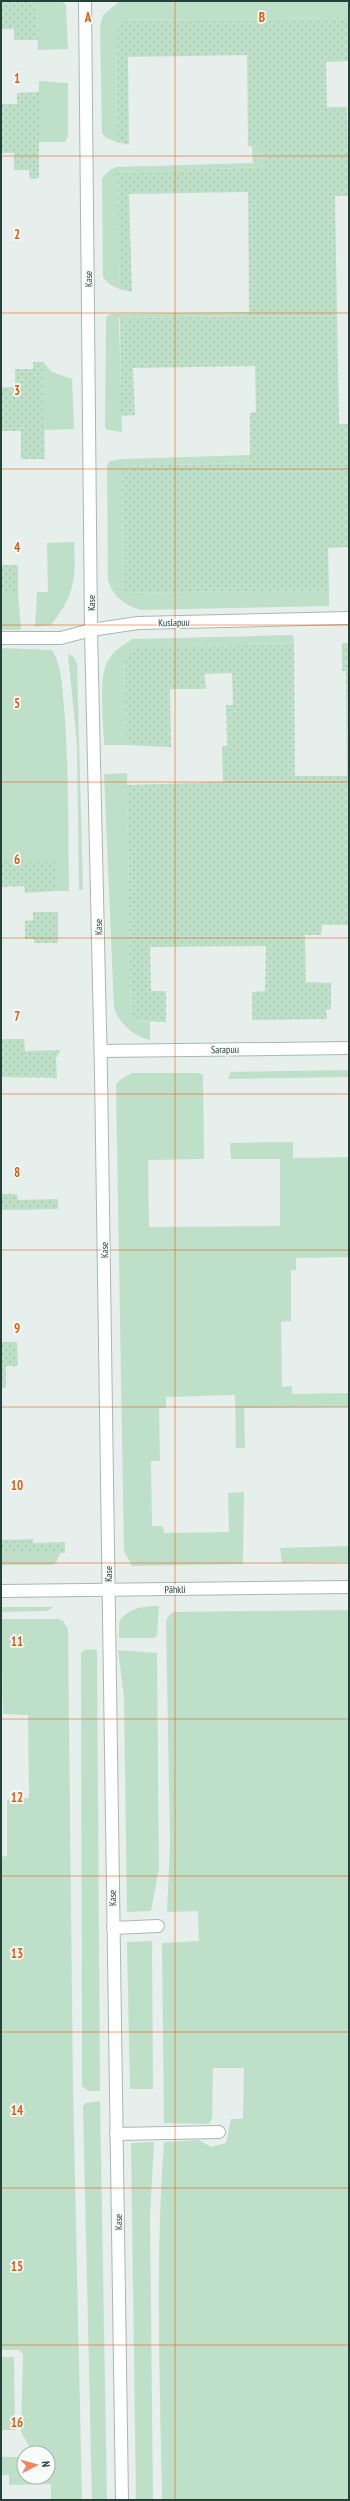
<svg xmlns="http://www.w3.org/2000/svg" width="350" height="2501" font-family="'PT Sans Narrow',sans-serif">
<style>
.grass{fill:#bfe0c8}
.park{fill:url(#park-dots)}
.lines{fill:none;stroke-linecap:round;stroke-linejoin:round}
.lane-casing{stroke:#a8b8b2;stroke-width:14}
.street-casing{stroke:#a8b8b2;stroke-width:14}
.lane{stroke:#fff;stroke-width:12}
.street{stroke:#fff;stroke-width:12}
.grid{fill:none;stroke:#e8590c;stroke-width:1;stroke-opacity:0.55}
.labels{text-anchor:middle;stroke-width:3.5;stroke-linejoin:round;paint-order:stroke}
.street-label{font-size:10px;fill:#24423a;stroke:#f7fbf9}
.grid-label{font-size:13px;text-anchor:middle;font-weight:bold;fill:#e8590c;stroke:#f7fbf9;stroke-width:3.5;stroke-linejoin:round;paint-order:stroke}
</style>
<defs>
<pattern id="park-dots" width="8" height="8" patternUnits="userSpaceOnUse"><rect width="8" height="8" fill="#bfe0c8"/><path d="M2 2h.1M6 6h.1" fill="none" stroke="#a4c1ad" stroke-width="1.8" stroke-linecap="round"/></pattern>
</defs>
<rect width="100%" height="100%" fill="#e6efeb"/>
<g class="grass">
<polygon points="37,1 61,1 66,5 68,49 38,50"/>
<polygon points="120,1 349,1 349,18 119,21 116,31 117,142 106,138 102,133 100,27 103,15"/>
<polygon points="39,81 68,83 68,136 65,142 38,142"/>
<polygon points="252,146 262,146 263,167 117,173 119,289 109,284 103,277 102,178 111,169 117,167 253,163"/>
<polygon points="250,312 249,316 119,318 122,432 107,430 105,427 106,317 110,314"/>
<polygon points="43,362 52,372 72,379 74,429 44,430"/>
<path d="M250,455V463L122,466L123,593L329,590V606L141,610C124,605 113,597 108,580L107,464L110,461L122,459Z"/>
<path d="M74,542C76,579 75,595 51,625L35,627L37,592H48L47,543Z"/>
<polygon points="1,593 18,593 21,630 1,630"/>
<path d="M293,635L294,644L133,647L124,656L126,745H104C104,724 97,676 109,659C114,650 124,645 132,639Z"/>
<path d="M1,648L52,650C62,666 62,688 64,706C69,767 68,829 69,891H57V861H1Z"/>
<polygon points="68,654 74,657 77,664 83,890 79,890 77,744"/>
<path d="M127,773L131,1021L150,1022V1040C134,1037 119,1023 114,1008L104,774Z"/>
<polygon points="349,1070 349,1077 228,1079 231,1072"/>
<polygon points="132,1073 198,1073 203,1075 204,1159 148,1160 149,1227 280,1226 280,1159 231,1159 230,1143 293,1142 293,1158 349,1157 349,1257 296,1258 296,1270 291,1270 291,1321 281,1322 282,1387 292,1386 292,1394 349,1393 349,1407 244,1408 245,1448 236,1448 235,1395 166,1397 166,1408 159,1408 160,1461 151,1461 152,1526 163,1526 164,1533 229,1532 228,1493 244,1492 243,1564 132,1566 124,1551 116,1084 121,1079"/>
<polygon points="349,1546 349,1562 282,1563 280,1548"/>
<polygon points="60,1553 56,1563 52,1565 1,1565 1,1554"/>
<path d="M159,1606L157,1635L154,1638H119V1622C128,1608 143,1606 159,1606Z"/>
<polygon points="1,1607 54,1607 46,1611 1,1612"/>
<path d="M349,1610V2500H162C160,2381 155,2261 164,2142L199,2140L211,2147L226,2143L231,2119H243L244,2068H213L212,2119L209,2124L164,2123L162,1943L199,1941L198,1911L167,1912L170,1844L166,1621L169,1615L174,1612Z"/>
<polygon points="1,1619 58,1619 63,1621 68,1629 73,2089 82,2500 51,2500 51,2484 9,2485 9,2475 1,2475 1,2457 24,2457 24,2477 48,2477 48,2453 33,2453 21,2432 23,2355 20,2350 1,2350 1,1857 7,1856 7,1800 29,1798 28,1715 3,1714"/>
<polygon points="86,1649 97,1650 100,2091 88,2091 82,2086 81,1653"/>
<polygon points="118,1650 157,1653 159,1868 151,1911 127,1912 124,1697"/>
<polygon points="152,1941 153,2089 130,2089 127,1942"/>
<polygon points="100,2101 107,2500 92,2500 83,2106 86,2103"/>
<polygon points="154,2142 150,2217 153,2500 136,2500 131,2143"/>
<polygon points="1,2357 14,2357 15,2430 1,2430"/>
</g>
<g class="park">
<polygon points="1,1 37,1 38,40 14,40 14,29 1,29"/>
<polygon points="349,18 349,61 326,62 327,107 347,107 349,196 335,196 339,424 349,424 349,547 328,548 329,590 123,593 122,466 250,463 250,413 256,412 255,366 133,368 135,415 121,416 120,318 249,316 248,192 129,194 132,292 119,289 117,173 263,167 262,146 248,146 247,55 128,57 129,145 117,142 116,31 119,21"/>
<polygon points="39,92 39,178 30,179 29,170 14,170 14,153 1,153 1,104 17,104 17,93"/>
<polygon points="33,362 43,362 45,459 21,459 21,431 1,431 1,387 15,387 15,369 33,369"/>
<rect x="1" y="565" width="17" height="28"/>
<polygon points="342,643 349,643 349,925 322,925 321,935 305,935 306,982 331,983 331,1009 326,1010 327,1019 252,1020 252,992 265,991 266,946 150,947 151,991 166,991 166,1022 131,1021 127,785 223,782 222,746 227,746 226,705 233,705 232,673 205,674 206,689 170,689 171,747 126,745 124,656 133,647 294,644 295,776 347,776 346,671 342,671"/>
<polygon points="1,861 57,861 57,891 25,893 24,886 1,887"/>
<polygon points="33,912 58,912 58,943 34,943 34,939 25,939 25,921 33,920"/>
<polygon points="1,1039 24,1039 25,1051 61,1050 56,1058 57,1078 1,1077"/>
<polygon points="1,1194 17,1194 18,1200 58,1199 58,1209 1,1210"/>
<polygon points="1,1342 17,1342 18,1366 6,1366 6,1388 1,1388"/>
<polygon points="33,1539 33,1543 65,1542 65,1553 1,1554 1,1540"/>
</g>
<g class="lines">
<defs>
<g id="lane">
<polyline points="113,1928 158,1926"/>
<polyline points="116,2134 219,2132"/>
</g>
<g id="street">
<polyline points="85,1 91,630 101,1072 122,2500"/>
<polyline points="1,638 61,638 91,630 138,623 349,618"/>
<polyline points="101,1051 349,1048"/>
<polyline points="1,1591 349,1587"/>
</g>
</defs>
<use href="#lane" class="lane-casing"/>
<use href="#street" class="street-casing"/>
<use href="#lane" class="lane"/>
<use href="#street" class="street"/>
</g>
<path class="grid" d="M175,1V2500M1,156H349M1,313H349M1,469H349M1,625H349M1,782H349M1,938H349M1,1094H349M1,1250H349M1,1407H349M1,1563H349M1,1719H349M1,1876H349M1,2032H349M1,2188H349M1,2345H349"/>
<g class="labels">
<g class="street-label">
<text transform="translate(88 279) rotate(-91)" y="4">Kase</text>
<text transform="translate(91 603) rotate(-90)" y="4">Kase</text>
<text transform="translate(174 622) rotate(-1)" y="4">Kuslapuu</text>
<text transform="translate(98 927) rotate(-91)" y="4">Kase</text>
<text transform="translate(225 1049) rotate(-1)" y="4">Sarapuu</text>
<text transform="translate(104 1250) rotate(-91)" y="4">Kase</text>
<text transform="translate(108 1574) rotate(-90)" y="4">Kase</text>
<text transform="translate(175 1589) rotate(-1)" y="4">Pähkli</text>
<text transform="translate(112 1898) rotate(-91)" y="4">Kase</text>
<text transform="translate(118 2222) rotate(-91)" y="4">Kase</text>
</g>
</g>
<g class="grid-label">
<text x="88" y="22">A</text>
<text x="262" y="22">B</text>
<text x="17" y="83">1</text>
<text x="17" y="239">2</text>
<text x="17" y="395">3</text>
<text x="17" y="552">4</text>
<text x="17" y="708">5</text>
<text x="17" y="864">6</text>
<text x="17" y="1021">7</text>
<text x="17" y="1177">8</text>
<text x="17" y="1333">9</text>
<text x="17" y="1490">10</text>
<text x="17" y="1646">11</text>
<text x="17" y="1802">12</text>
<text x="17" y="1958">13</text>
<text x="17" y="2115">14</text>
<text x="17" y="2271">15</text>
<text x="17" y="2427">16</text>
</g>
<rect width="350" height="2501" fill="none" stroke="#24423a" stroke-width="4"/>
<g transform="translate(36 2465) rotate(84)"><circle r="19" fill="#f7fbf9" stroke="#a3b1ad"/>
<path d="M0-3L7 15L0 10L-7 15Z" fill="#f4845f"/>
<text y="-6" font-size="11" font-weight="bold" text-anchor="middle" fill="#24423a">N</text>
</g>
</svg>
